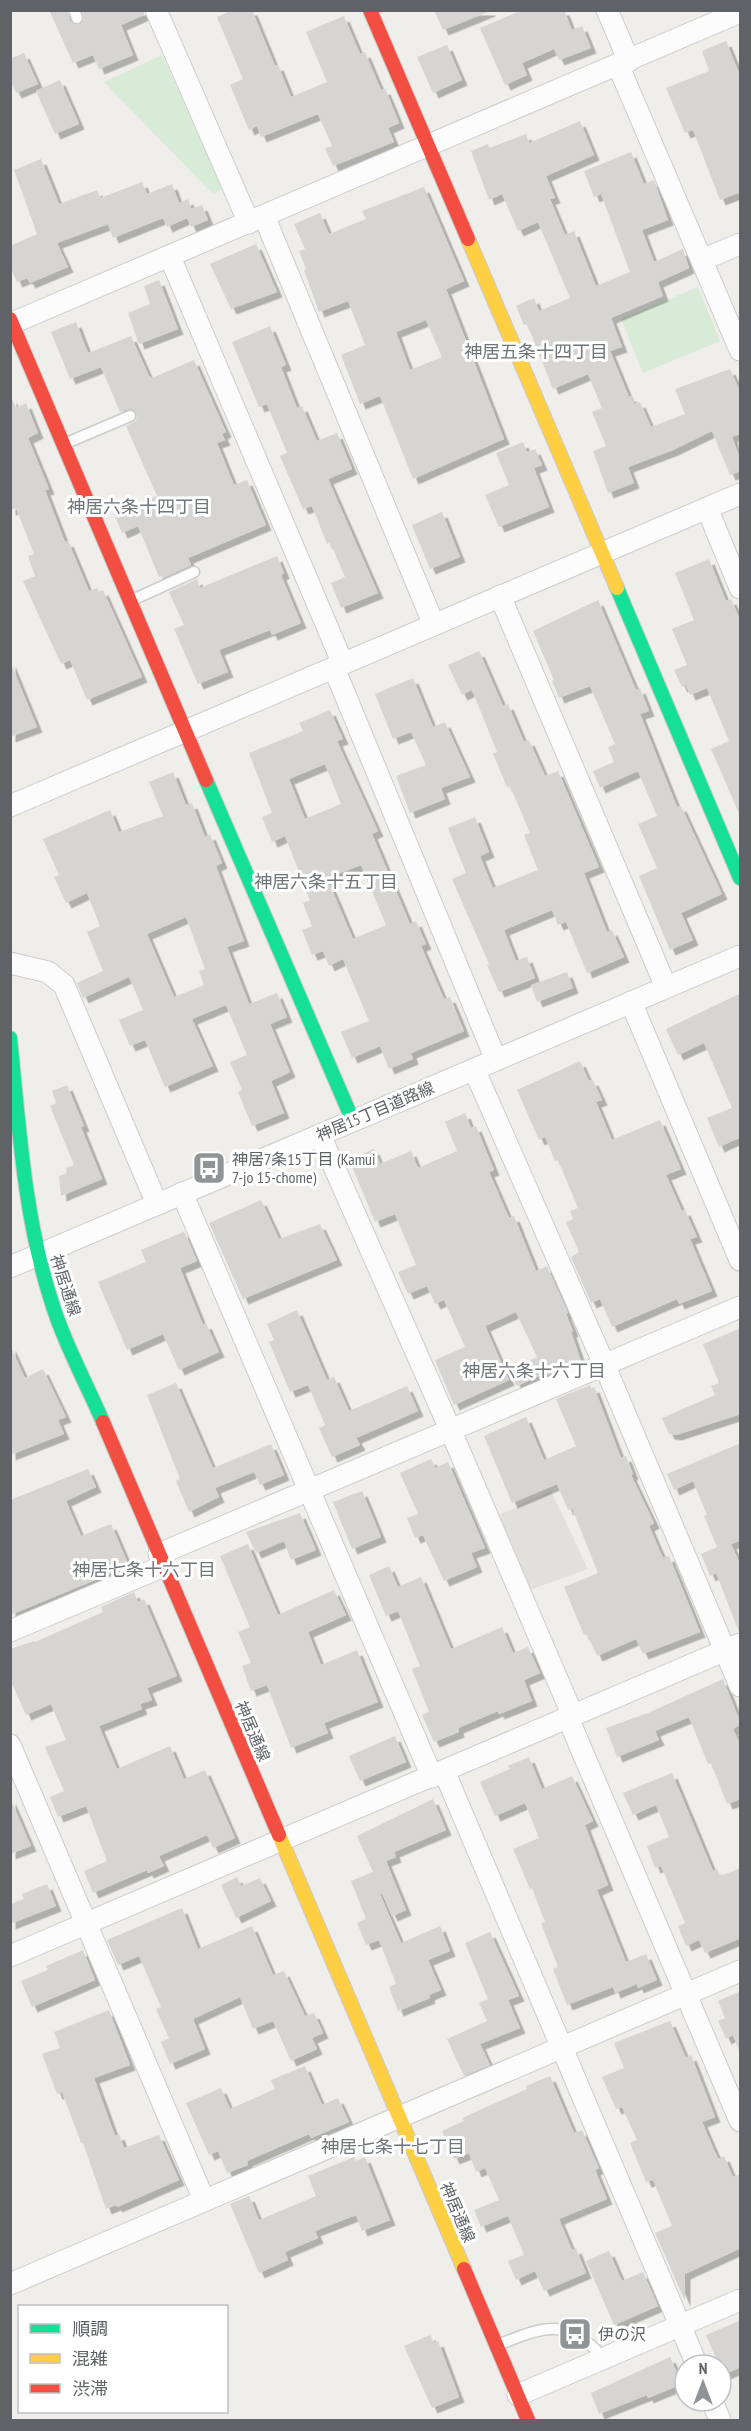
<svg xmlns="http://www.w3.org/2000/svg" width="751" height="2431" font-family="'PT Sans Narrow','Noto Sans JP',sans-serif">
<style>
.education{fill:#e2e0da}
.green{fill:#d8ebd6}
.building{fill:#d6d5d3;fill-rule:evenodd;filter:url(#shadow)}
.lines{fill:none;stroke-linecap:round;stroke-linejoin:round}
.lane-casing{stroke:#cbcccc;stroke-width:13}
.street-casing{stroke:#cbcccc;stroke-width:23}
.fast-casing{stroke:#cacacb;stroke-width:16}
.slow-casing{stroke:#cacacb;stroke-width:16}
.jam-casing{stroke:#cacacb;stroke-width:16}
.lane{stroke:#fdfcfc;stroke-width:10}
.street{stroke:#fdfcfc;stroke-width:21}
.fast{stroke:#16e098;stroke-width:14}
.slow{stroke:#ffcf43;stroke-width:14}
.jam{stroke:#f24e42;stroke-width:14}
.labels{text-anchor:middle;stroke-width:6;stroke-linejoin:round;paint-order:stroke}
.street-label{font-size:16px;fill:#5f6368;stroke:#fff}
.poi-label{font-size:16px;fill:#5f6368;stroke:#fff;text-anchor:start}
.neighbourhood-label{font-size:18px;fill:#70757a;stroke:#fff}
</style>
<defs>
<filter id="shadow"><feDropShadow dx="5.5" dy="5.5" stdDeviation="0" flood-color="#0004"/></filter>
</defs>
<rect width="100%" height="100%" fill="#efeeea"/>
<polygon class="education" points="551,1491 588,1569 527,1591 495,1517"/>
<g class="green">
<polygon points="162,55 223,189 213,194 104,82"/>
<polygon points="698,287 720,341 643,373 621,319"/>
</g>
<g class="building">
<polygon points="49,10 67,10 70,21 76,25 84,20 82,10 144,10 144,15 121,25 133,55 99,69 93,55 73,63"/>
<polygon points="233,10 252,10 275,66 278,65 291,97 327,82 306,32 344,16 360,54 365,52 381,90 385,89 391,103 399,123 388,128 394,142 333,166 325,148 332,146 318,114 261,137 257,126 249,130 230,85 243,79 217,17"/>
<polygon points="434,10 490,10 490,11 443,30"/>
<polygon points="522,10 564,10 572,30 582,26 591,48 559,60 554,49 522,63 527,75 505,85 480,28"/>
<polygon points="726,41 741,78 741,192 720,200 693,130 685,133 666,88 709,71 702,51"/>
<polygon points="447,45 462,80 433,93 417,57"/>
<polygon points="24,53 38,84 16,93 10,80 10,59"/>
<polygon points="60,80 79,124 55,134 36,91"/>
<polygon points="580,121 594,155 546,176 555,198 550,199 565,235 574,231 596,286 630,272 601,194 594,197 584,171 631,152 644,184 654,180 668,220 642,230 654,262 683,249 689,268 658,282 663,296 611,318 622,347 610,351 629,397 631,396 634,404 640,402 651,427 685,414 675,389 730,369 741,394 741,433 732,437 741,461 741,471 730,475 712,431 673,450 628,467 634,483 608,493 593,451 606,446 592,412 602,408 588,374 553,389 527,324 524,325 516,306 534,298 539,311 570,298 538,222 518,231 502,194 489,200 471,151 488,144 489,148 526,134 529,143"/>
<polygon points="41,159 59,204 97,190 100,198 142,182 147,194 172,184 179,203 188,199 191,209 202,205 208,220 191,227 187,218 167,227 163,218 113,238 108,224 57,243 68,267 30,283 27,278 17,282 10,267 10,246 37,234 14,170"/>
<path d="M424,187L464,281L446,289L504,439L413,479L380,396L360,404L341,355L365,345L348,301L319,312L304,270L306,269L299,251L305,249L294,224L320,213L329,234L366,219L362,211ZM426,320L442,357L410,370L396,332Z"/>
<polygon points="256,244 277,292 231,309 210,264"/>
<polygon points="159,280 178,329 139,344 128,313 150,304 144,286"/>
<polygon points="76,322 88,353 131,336 149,376 152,378 194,360 226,432 222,434 225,440 217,443 234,485 247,480 266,525 188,558 191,565 163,578 162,576 159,577 138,526 122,533 114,514 157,496 126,426 136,421 137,414 130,409 120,412 101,367 70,379 51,332"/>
<polygon points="270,326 286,365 281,367 297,408 302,406 317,441 337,433 352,469 328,479 378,593 341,608 331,583 345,577 330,542 327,544 312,506 303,509 280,456 287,453 267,404 259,407 232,342"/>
<polygon points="11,397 16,408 26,403 38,433 28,438 49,489 45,490 65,542 68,541 89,591 97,588 99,592 103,590 142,677 87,700 70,660 61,664 23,581 35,576 28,556 34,554 16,508 10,510"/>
<polygon points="523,442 527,452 535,449 542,465 534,468 549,507 499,527 485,495 509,485 496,453"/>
<polygon points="442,512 460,557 430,569 412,525"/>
<polygon points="277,556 284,573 281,575 301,623 272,635 270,630 219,650 228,672 198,684 174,629 184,625 169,592 197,579 200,588"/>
<polygon points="709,559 726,601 731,599 741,622 741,818 711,749 729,741 707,688 690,695 686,685 682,687 674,670 687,665 672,629 694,620 675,573"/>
<polygon points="598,600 636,690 640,688 649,711 640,714 677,807 681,806 722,894 681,913 693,940 670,950 639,876 657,868 638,824 657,816 638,771 600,788 593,771 614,762 608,747 615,744 590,686 559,698 552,681 554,680 533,631"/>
<polygon points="479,651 503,706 508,704 524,742 529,740 545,776 558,771 599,867 584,873 607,932 612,930 624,957 587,973 566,922 558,925 552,910 504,930 516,961 527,957 535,978 499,992 487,965 489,964 452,879 466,873 448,828 475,817 489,852 480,856 493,888 538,870 524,835 530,833 510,786 507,787 493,754 497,752 472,690 462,695 448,665"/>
<polygon points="10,661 37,727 10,737"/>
<polygon points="413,678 433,727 445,722 470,777 441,788 445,799 410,813 396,776 426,765 411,732 393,739 375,694"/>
<path d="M330,710L343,739L337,741L378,831L372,834L410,924L416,921L426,944L421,946L444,999L450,997L464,1031L411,1053L413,1059L389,1069L380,1046L352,1058L341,1032L369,1021L343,959L329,966L323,951L312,955L302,930L312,926L303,903L310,900L285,836L272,842L262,817L272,813L249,753L303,731L299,723ZM325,764L341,804L305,819L289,779ZM361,865L386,925L353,939L327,878Z"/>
<path d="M173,772L186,805L192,803L205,837L210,834L222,863L216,866L244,941L227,947L249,1004L277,993L287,1017L270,1024L290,1072L271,1081L284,1113L252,1126L238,1092L242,1090L230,1062L247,1055L226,1005L192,1019L213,1066L165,1087L145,1040L130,1046L119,1020L143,1010L129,977L83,998L77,983L103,971L87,932L100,926L87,893L66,903L54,877L59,875L43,839L110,810L119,832L163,816L149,782ZM186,917L205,969L199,971L204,985L174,997L147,934Z"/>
<polygon points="567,972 573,988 537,1002 531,985"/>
<polygon points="741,993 741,1137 719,1147 707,1118 732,1108 704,1043 678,1055 666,1029"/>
<polygon points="580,1061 589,1081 593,1080 602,1100 596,1102 612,1140 660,1120 681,1169 666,1175 682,1211 685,1210 697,1237 690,1239 712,1291 679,1304 677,1299 612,1327 600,1299 591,1303 571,1257 579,1252 566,1222 573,1219 570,1211 578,1208 558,1160 555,1161 545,1137 539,1140 517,1090"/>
<polygon points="67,1085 84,1126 81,1127 102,1179 61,1196 59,1176 67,1173 66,1168 74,1165 50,1106 56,1103 52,1091"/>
<polygon points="465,1113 471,1128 476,1126 494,1170 489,1172 509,1218 514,1216 536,1271 547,1266 568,1313 566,1314 573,1331 571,1332 581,1361 547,1375 546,1373 517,1386 509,1370 537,1357 516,1312 485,1326 509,1380 454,1405 435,1360 465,1347 444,1300 435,1304 427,1286 408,1294 398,1272 416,1265 395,1214 375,1222 349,1159 374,1149 380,1164 411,1151 418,1168 457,1151 445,1122"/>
<polygon points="261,1200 279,1239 320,1224 337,1260 243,1299 209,1223"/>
<polygon points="183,1232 185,1233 197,1261 180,1268 203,1325 206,1323 219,1352 179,1370 163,1334 127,1350 98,1282 146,1262 141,1250"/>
<polygon points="297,1310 327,1380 334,1377 349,1411 407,1386 418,1411 356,1438 360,1445 332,1457 319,1428 325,1425 308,1385 290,1392 269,1342 274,1340 267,1324"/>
<polygon points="741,1328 741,1414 676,1435 669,1434 662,1418 715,1395 711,1386 719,1383 703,1344"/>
<polygon points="10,1345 25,1378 43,1369 66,1417 58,1420 64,1434 10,1455"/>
<polygon points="176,1383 213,1468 271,1444 284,1475 260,1485 254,1472 215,1488 219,1497 189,1512 176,1481 180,1479 147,1395"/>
<polygon points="590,1385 591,1388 594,1387 621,1458 626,1456 633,1474 631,1475 654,1523 649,1526 663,1558 669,1556 700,1632 643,1654 636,1639 597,1656 587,1634 584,1635 564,1587 598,1573 572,1508 568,1510 557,1484 512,1503 484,1436 526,1417 544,1460 576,1446 556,1399"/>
<polygon points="741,1443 741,1540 731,1544 741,1566 739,1632 716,1573 710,1576 701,1554 717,1547 704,1516 707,1515 693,1481 674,1490 667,1474"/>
<polygon points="431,1459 435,1468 448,1462 485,1548 471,1553 477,1567 444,1581 423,1535 415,1538 407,1518 418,1514 400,1473"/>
<polygon points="88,1469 96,1487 66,1501 81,1536 111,1524 129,1566 10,1615 10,1500"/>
<polygon points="362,1491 381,1537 352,1549 333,1502"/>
<polygon points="300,1513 316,1550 291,1560 284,1541 256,1553 246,1532"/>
<polygon points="248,1544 278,1615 334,1590 346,1615 308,1632 321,1665 357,1650 378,1702 324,1723 328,1733 291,1748 267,1685 251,1691 242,1666 251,1663 238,1632 250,1627 220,1556"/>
<polygon points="389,1566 398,1587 421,1577 451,1649 502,1627 513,1653 528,1647 540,1673 524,1680 532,1701 499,1714 498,1711 458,1728 459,1732 434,1742 422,1715 429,1712 412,1669 420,1666 398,1611 386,1616 369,1575"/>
<polygon points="134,1592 138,1602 144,1599 177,1676 147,1688 152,1700 140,1704 142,1709 99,1726 117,1769 170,1746 184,1779 205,1770 235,1838 213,1848 207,1835 159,1856 164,1866 148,1873 147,1870 93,1893 84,1871 107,1861 86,1806 58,1817 50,1797 64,1791 45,1747 66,1740 51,1704 26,1715 10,1679 10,1649 34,1641 35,1642 103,1612 101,1607"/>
<polygon points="723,1679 741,1724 733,1729 741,1746 741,1799 727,1804 711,1763 708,1764 689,1717 655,1731 659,1740 617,1757 606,1728 648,1713"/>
<polygon points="395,1736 406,1762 360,1781 349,1756"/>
<polygon points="529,1757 542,1789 572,1776 593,1821 585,1825 608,1885 597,1890 626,1962 646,1954 657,1980 638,1988 637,1984 615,1993 613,1987 567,2005 553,1969 558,1967 541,1923 545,1922 532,1888 530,1889 513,1849 539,1838 525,1803 495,1816 480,1782 510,1769 508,1766"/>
<polygon points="672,1773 713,1871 717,1869 720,1876 741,1868 741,1938 705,1953 699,1940 686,1946 678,1926 685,1923 661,1866 655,1868 647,1846 669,1837 656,1805 633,1815 623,1793"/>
<polygon points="10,1798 31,1846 10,1854"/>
<polygon points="433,1799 446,1830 394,1852 396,1857 386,1861 406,1910 392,1916 382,1893 380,1894 401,1943 440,1926 450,1951 428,1960 441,1990 429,1995 430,1998 398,2011 389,1987 396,1984 379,1940 366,1945 357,1923 366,1919 351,1881 373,1872 357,1836"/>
<polygon points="237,1877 241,1886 260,1878 271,1901 236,1918 221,1885"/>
<polygon points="47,1884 56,1906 10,1924 10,1904 24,1899 22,1894"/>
<polygon points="182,1908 198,1949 252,1926 273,1975 284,1971 305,2016 314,2013 323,2033 312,2038 317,2049 291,2061 273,2021 253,2029 240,1997 193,2019 205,2049 170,2064 161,2042 169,2038 156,2009 161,2007 139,1956 118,1965 107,1940"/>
<polygon points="490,1932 519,1996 508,2000 520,2028 480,2044 490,2065 464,2076 447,2039 487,2021 479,2003 488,1999 465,1943"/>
<polygon points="83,1950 95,1980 32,2007 21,1981 48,1970 46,1966"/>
<polygon points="741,1991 741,2053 740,2053 733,2035 726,2039 718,2021 725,2018 718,2001"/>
<polygon points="109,2010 130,2065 94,2078 115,2136 119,2134 124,2148 159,2135 179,2180 117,2207 116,2205 106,2209 83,2143 81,2143 62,2092 57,2094 42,2054 60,2048 54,2032"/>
<polygon points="670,2021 686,2058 691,2055 715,2117 702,2122 718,2159 724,2156 733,2177 741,2174 741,2248 685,2274 685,2301 655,2233 672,2226 653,2180 646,2182 630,2143 637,2140 622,2107 616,2109 602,2077 624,2068 614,2043"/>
<polygon points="305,2066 322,2105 338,2098 349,2122 311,2138 309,2134 247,2161 248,2165 227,2173 218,2151 209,2155 186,2103 221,2088 230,2109 275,2089 271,2080"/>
<polygon points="550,2076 574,2133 582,2130 599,2168 595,2170 607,2199 559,2219 572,2250 576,2248 586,2273 544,2291 535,2271 516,2280 508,2261 524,2255 508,2216 481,2227 474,2210 499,2200 485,2168 476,2172 469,2153 454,2159 442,2131 464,2121 462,2118 527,2089 526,2086"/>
<polygon points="354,2157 356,2161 365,2157 390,2220 362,2231 356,2215 315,2231 318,2238 285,2252 288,2260 259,2273 230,2204 249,2196 259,2220 316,2196 308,2176"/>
<polygon points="609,2251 622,2281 643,2272 658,2306 614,2325 586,2261"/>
<polygon points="741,2320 741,2367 723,2375 721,2365 719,2365 706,2335"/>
<polygon points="430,2335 434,2343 438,2341 459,2397 432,2408 404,2346"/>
<polygon points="670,2357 682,2384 648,2398 647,2395 599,2414 591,2393"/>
</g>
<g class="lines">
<defs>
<g id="lane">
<polyline points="74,10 77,18"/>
<polyline points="64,444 130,416"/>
<polyline points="130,601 194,572"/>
<path d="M498,2345C545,2326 566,2317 604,2358"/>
</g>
<g id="street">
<polyline points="156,10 249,223"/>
<polyline points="607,10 629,61"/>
<polyline points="618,65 740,350"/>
<polyline points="264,216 434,625"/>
<polyline points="170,257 343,664"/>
<polyline points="702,260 740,244"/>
<polyline points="10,324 740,12"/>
<polyline points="707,508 740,588"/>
<polyline points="500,596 666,987"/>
<polyline points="334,668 496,1060"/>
<polyline points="10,806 740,494"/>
<polyline points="10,963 48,972 64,985 157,1204"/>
<polyline points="631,1002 740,1260"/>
<polyline points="474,1069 604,1364 740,1686"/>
<polyline points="320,1135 450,1429 573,1716"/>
<polyline points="182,1193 432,1777"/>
<polyline points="10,1267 740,956"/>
<polyline points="159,1554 740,1307"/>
<polyline points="10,1631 164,1566"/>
<polyline points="568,1718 740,2121"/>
<polyline points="10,1745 204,2200"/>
<polyline points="444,1771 697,2365"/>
<polyline points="10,1956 740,1644"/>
<polyline points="10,2284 740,1971"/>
<polyline points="518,2395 740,2300"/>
<polyline points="712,2401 720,2420"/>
</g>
<g id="fast">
<polyline points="617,588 740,878"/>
<polyline points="206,780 353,1121"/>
<path d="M10,1038C19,1125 24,1216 51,1300C63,1340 86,1383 103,1422"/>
</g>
<g id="slow">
<polyline points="468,239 617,588"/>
<polyline points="279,1835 464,2269"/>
</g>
<g id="jam">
<polyline points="370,10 468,239"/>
<polyline points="10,319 206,780"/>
<polyline points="103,1422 279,1835"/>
<polyline points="464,2269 528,2420"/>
</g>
</defs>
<use href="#lane" class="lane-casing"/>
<use href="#street" class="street-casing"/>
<use href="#fast" class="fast-casing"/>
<use href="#slow" class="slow-casing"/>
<use href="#jam" class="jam-casing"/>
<use href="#lane" class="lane"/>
<use href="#street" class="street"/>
<use href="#fast" class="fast"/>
<use href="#slow" class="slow"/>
<use href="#jam" class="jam"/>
</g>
<defs>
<symbol id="bus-square" viewBox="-11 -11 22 22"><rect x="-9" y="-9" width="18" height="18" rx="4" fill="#919496" stroke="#fff"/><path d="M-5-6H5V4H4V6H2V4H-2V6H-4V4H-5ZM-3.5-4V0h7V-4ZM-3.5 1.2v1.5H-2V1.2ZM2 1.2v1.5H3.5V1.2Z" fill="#fff"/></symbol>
</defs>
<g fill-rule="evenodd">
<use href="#bus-square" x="190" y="1149" width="38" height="38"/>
<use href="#bus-square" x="556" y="2315" width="38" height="38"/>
</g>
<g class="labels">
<g class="street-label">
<text transform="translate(375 1111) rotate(-23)" y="6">神居15丁目道路線</text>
<text transform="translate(66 1285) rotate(72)" y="6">神居通線</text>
<text transform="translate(253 1731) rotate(67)" y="6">神居通線</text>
<text transform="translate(458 2212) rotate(67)" y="6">神居通線</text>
</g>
<g class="poi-label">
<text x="232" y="1165">神居7条15丁目 (Kamui<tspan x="232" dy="18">7-jo 15-chome)</tspan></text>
<text x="598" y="2340">伊の沢</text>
</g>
<g class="neighbourhood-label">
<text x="536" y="358">神居五条十四丁目</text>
<text x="139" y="513">神居六条十四丁目</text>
<text x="326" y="888">神居六条十五丁目</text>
<text x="534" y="1377">神居六条十六丁目</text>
<text x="144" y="1576">神居七条十六丁目</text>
<text x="393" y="2153">神居七条十七丁目</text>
</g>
</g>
<rect width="751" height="2431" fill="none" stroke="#5f6368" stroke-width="24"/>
<rect x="18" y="2305" width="210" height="108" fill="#ffffff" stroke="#bfc1c3" stroke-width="1.5"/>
<rect x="30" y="2324" width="30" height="9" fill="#16e098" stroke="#bfc1c3" stroke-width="1.5"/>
<text x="72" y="2335" font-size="18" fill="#5f6368">順調</text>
<rect x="30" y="2354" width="30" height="9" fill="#ffcf43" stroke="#bfc1c3" stroke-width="1.5"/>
<text x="72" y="2365" font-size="18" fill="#5f6368">混雑</text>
<rect x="30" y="2384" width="30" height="9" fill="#f24e42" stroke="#bfc1c3" stroke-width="1.5"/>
<text x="72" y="2395" font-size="18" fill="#5f6368">渋滞</text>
<g transform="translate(703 2383)"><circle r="28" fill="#ffffff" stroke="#bfc1c3" stroke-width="1.5"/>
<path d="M0-4.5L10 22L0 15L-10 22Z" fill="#919496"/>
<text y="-9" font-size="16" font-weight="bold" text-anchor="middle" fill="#5f6368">N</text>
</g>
</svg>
